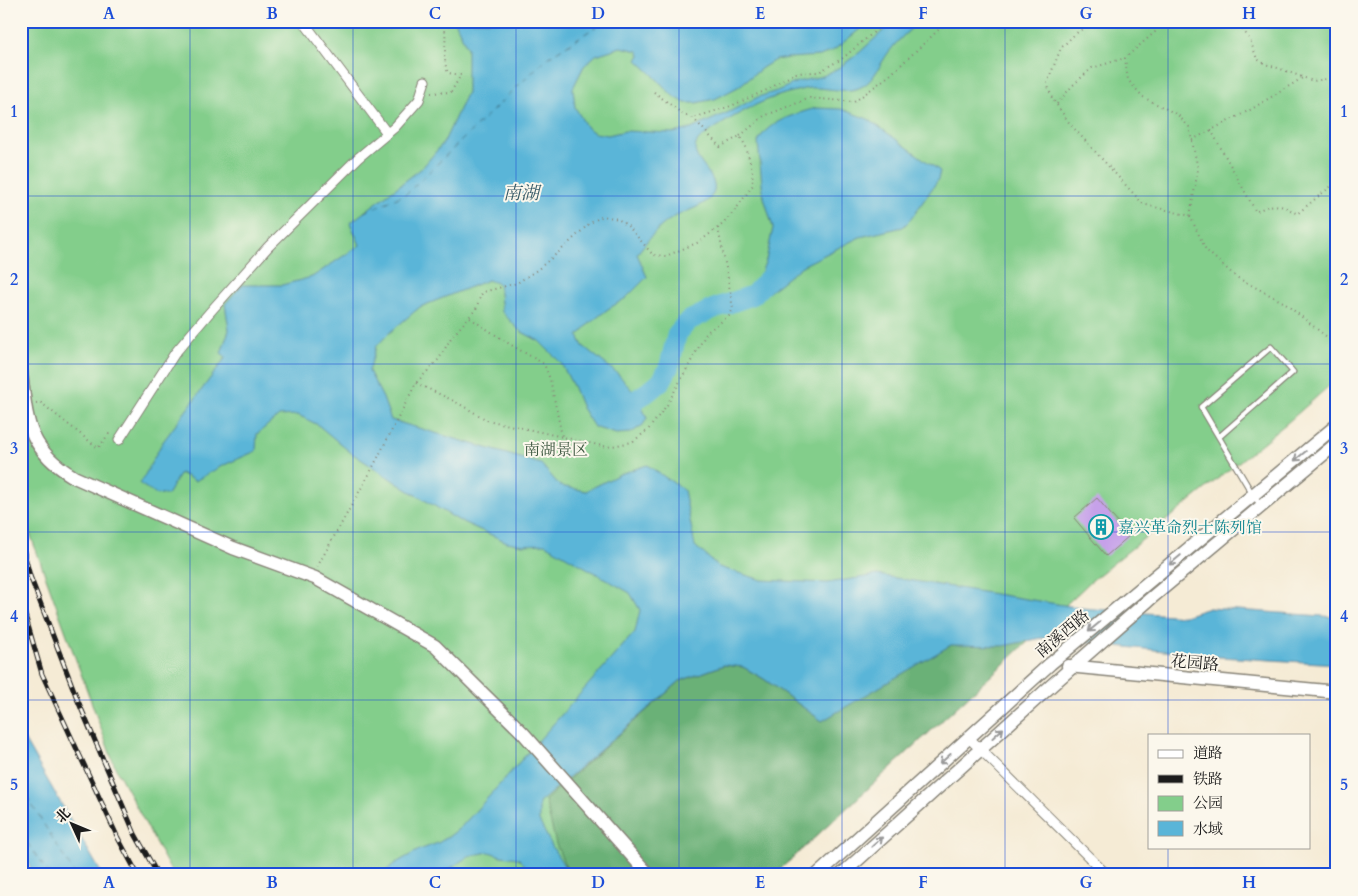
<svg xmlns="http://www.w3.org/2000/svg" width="1358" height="896" font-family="Cardo,'Noto Serif SC',serif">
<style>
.green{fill:#83ce8b;stroke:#507554}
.forest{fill:#6ab177;stroke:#43664a}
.water{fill:#5ab5d8;stroke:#3b687a}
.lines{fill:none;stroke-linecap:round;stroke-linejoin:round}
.river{stroke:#5ab5d8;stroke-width:20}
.ferry{stroke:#355967;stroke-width:1;stroke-dasharray:6 5;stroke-linecap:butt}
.building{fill:#c6a1e9}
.lane-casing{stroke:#888478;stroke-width:7}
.street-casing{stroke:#888478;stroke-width:11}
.secondary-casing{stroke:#888478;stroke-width:15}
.path{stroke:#888478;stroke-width:2;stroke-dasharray:1 4;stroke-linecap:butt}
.lane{stroke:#fff;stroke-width:4.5}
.street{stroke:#fff;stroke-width:9}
.secondary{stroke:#fff;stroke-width:12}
.rail-casing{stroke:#1c1c1c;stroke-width:5}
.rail{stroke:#fbf7ec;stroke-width:3;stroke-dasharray:9;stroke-linecap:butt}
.oneway{stroke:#999}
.grid{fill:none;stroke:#1d4ed8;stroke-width:1;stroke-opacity:0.55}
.labels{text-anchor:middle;stroke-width:4;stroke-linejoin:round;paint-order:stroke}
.park-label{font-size:16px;fill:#405a43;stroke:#fbf7ec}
.culture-label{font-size:16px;fill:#0d838f;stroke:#fbf7ec;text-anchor:start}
.street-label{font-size:16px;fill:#1c1c1c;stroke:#fbf7ec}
.water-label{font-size:18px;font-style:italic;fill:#355967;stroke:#fbf7ec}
.neatline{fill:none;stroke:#1d4ed8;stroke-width:2}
.grid-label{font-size:16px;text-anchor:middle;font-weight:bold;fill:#1d4ed8}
</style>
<rect width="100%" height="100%" fill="#fbf7ec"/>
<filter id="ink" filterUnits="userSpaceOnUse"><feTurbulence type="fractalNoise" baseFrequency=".02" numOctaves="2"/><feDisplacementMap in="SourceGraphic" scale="10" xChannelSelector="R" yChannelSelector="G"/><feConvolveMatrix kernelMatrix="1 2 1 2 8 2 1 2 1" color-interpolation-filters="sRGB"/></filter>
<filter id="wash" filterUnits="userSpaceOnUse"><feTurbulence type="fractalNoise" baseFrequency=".0096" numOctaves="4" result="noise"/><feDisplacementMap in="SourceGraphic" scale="20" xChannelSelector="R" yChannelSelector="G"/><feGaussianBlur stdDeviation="1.12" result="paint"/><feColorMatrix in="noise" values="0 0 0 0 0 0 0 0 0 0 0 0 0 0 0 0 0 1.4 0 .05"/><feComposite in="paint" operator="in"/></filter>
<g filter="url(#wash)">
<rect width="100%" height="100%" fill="#f5ebd5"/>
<polygon class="green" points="21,21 1337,21 1337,379 1287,423 1090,582 997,670 774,875 173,875 115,767 21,509"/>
<polygon class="forest" points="953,638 1032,638 774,875 569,875 556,844 545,800 680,681 724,665 743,667 764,679 822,721"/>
<g class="water">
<path d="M455,21H870L834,50L820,56L788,58L775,60L762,68L738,87L715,99L696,103H685L672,95L652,74L637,60L640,55L638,51L621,47L596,55L584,66L573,88L575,107L587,128L595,133L608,135L625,131L673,133L691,129L731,111L758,97L777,91L797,82L823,76L840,67L860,52L894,21H920C908,31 897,41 888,53C880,64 875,79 863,86C848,95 827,87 811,88C806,88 801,90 796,91C768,97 744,110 720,125C714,129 707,133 701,138C680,156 723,174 713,194C706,207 683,211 671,219C657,228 647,241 637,254L647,277L626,298L608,309L589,324L578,336L583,346L618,374L637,396L647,418L643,425L631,433L616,434L594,427L582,408L574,388L561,363L539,341L520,331L502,312L499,284L488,280L420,307L388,334L376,347L369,371L383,398L391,420L541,464L560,486L586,491L620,474L647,465L684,490L695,546L719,567L762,580L827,583L877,575L1082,608L1184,616L1209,608L1337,617V664L1220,657L1042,638L1003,646L951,645L822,721L764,679L743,667L724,665L680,681L539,803V821L553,848L570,875H535L518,858L501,856L489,852L469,856L440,875H381L394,864L419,850L438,843L451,835L461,827L492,793L635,632L640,610L630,593L545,544L523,545L507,542L458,520L406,489L350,452L318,425L298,415L279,416L257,434L256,451L222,466L195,481L180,473L167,495L155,494L140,484L162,443L226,357L221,353L229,330L225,304L242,285H282L312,277L360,245L350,223L422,168L444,142L467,92V48Z"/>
<path d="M816,108L841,109L868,119L940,171L938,180L911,219L903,227L860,237L802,266L768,293L756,286L766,260L773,228L763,194L758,142C767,121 796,114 816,108Z"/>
<polygon points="21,734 99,869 103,875 35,875 21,852"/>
</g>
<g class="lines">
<polyline class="river" points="617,411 618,412 649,391 662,380 669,367 677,334 688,321 713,309 753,295 778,268"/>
<g class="ferry">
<polyline points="364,212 406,194 547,58 605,21"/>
<polyline points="21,787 75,875"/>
<polyline points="21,834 50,875"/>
</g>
</g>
<g id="blocks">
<polygon class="building" points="1097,498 1129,536 1106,556 1074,518"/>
</g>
</g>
<g filter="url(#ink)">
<use href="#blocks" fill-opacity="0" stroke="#888478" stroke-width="1"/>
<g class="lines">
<defs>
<polyline id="lane" points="1219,437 1293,372 1271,347 1201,407 1253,495 1261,506"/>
<g id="street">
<polyline points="303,21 387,133"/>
<polyline points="119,440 175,353 210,312 268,247 358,158 395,127 419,100 425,81"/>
<polyline points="969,738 1107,875"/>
</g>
<g id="secondary">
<path d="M21,372C27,421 27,449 74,477L233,548L315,578L435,646L523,733L649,875"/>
<polyline points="1068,666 1337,692"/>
<polyline points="817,875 1050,664 1337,425"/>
<polyline points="841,875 1053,684 1150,599 1337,443"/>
</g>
</defs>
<use href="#lane" class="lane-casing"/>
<use href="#street" class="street-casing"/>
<use href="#secondary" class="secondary-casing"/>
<g class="path">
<polyline points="1094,21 1075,34 1061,48 1047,83 1052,98 1070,124 1143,204 1190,216 1198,169 1189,127 1178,115 1143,97 1128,80 1125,58 1155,32 1156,21"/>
<polyline points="1237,21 1250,40 1257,59 1265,64 1275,67 1313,81 1334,78"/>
<polyline points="654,92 684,115 693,118 731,106 769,89 795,73 819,72 843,58 887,21"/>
<path d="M431,93L451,92L461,75L448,73C441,57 449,38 443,21"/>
<polyline points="1057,104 1072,86 1092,68 1125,58"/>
<path d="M1211,130L1256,212C1272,202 1282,204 1297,214L1320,195L1337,182"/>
<polyline points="740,136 764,116 810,98 854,102 890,75 948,21"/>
<polyline points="1192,140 1250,110 1304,77"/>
<polyline points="1190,216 1206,250 1236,277 1283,302 1337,345"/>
<polyline points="21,318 29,317"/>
<polyline points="470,318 511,345 544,364 550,379 562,436"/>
<polyline points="416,383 456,402 487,420 607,447 632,442 648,430 667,405 707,332 729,316 733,309 727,273 718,228"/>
<polyline points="36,403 40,402 98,448 109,434 110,435"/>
<polyline points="317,567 372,469 416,383 439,359 451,338 476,309 481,295 483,292 517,283 537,270 560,251 590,223 603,216 618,219 629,227 653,255 666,256 699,242 723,224 736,209 753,185 752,169 746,147 740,136 720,147 693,118"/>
</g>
<use href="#lane" class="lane"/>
<use href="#street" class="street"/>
<use href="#secondary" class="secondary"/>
<defs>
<g id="rail">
<polyline points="21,540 30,576 78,701 135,834 158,875"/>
<polyline points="21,601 42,674 118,838 138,875"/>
</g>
</defs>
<use href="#rail" class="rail-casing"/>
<use href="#rail" class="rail"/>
</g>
<defs><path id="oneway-shaft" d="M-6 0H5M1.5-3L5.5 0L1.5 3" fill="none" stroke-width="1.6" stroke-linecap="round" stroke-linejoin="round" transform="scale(1.25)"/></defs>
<g class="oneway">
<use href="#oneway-shaft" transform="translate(1300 456) rotate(140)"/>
<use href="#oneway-shaft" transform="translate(1175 560) rotate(140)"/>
<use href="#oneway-shaft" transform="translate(1094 627) rotate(140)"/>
<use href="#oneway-shaft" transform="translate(998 733) rotate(-42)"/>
<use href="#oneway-shaft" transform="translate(945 759) rotate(138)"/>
<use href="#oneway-shaft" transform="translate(877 842) rotate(-42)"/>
</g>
</g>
<path class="grid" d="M190,21V875M353,21V875M516,21V875M679,21V875M842,21V875M1005,21V875M1168,21V735M21,196H1337M21,364H1337M21,532H1337M21,700H1337M1168,847V875"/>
<defs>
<symbol id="building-ring" viewBox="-11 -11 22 22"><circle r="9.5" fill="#fbf7ec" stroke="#0f9aa8" stroke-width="1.5"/><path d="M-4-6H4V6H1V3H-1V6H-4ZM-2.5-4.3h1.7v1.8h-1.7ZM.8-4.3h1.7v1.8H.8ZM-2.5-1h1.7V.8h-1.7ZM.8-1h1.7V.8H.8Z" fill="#0f9aa8"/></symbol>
</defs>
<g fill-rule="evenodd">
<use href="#building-ring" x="1087" y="513" width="28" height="28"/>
</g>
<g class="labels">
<g class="park-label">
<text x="556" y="455">南湖景区</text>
</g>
<g class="culture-label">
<text x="1118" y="533">嘉兴革命烈士陈列馆</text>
</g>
<g class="street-label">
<text transform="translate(1062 633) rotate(-40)" y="6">南溪西路</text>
<text transform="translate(1195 662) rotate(5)" y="6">花园路</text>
</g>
<g class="water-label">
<text x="521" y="199">南湖</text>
</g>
</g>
<rect width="1358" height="896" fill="none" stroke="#fbf7ec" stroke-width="55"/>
<rect x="1148" y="734" width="162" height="115" fill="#fbf7ec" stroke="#a29f99"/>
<rect x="1158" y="750" width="25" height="8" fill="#ffffff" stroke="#a29f99"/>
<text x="1193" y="758" font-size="15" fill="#1c1c1c">道路</text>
<rect x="1158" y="775" width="25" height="8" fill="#1c1c1c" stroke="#a29f99"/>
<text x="1193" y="784" font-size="15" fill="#1c1c1c">铁路</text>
<rect x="1158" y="796" width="25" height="15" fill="#83ce8b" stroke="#a29f99"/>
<text x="1193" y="808" font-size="15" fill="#1c1c1c">公园</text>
<rect x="1158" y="821" width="25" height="15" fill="#5ab5d8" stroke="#a29f99"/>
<text x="1193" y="834" font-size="15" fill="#1c1c1c">水域</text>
<g transform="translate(72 824) rotate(314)" stroke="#fbf7ec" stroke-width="4" paint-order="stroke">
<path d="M0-4L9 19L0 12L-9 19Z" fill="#1c1c1c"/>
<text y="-8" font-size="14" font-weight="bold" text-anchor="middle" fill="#1c1c1c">北</text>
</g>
<rect x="28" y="28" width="1302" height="840" class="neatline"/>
<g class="grid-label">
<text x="109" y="19">A</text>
<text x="272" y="19">B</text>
<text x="435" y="19">C</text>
<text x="598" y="19">D</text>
<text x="760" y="19">E</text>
<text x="923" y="19">F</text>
<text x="1086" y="19">G</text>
<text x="1249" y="19">H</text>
<text x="14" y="117">1</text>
<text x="1344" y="117">1</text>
<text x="14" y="285">2</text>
<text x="1344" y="285">2</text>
<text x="14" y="454">3</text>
<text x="1344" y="454">3</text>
<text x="14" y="622">4</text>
<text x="1344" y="622">4</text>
<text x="14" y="790">5</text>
<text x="1344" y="790">5</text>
<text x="109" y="888">A</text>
<text x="272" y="888">B</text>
<text x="435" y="888">C</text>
<text x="598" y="888">D</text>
<text x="760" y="888">E</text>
<text x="923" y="888">F</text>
<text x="1086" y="888">G</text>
<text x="1249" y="888">H</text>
</g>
</svg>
